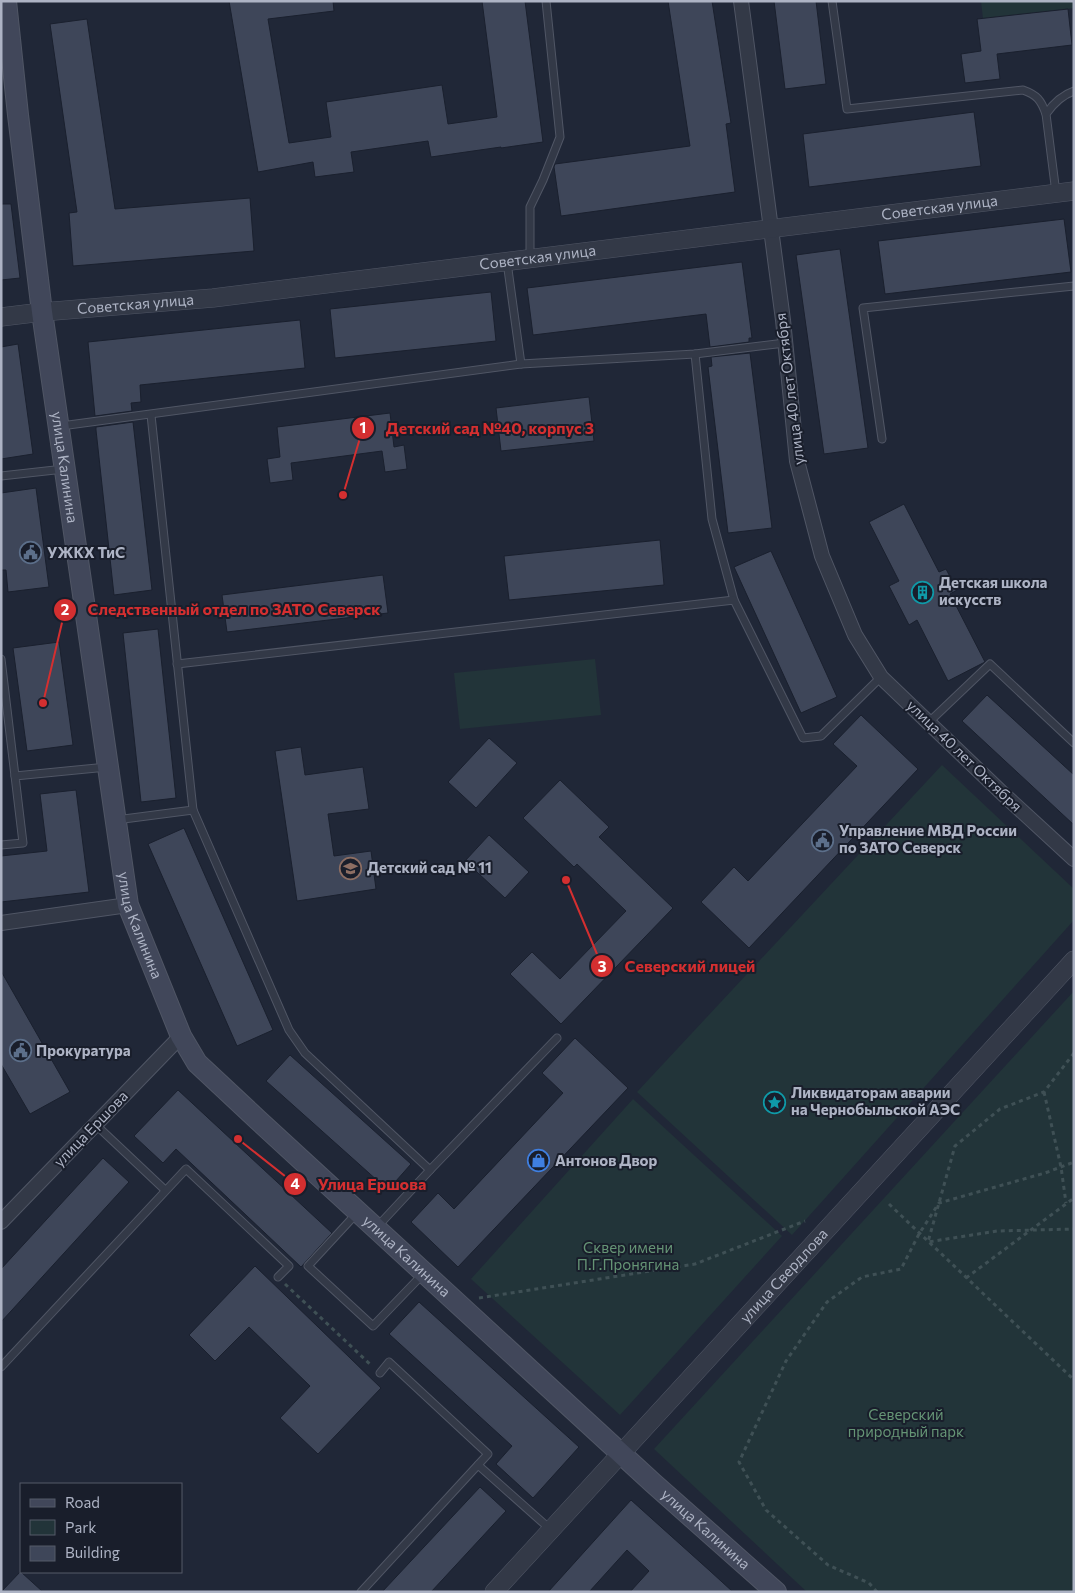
<svg xmlns="http://www.w3.org/2000/svg" width="1075" height="1593" font-family="Commissioner,sans-serif">
<style>
.green{fill:#223439}
.building{fill:#3e4659;stroke:#1a202e}
.lines{fill:none;stroke-linecap:round;stroke-linejoin:round}
.service-casing{stroke:#505665;stroke-width:9}
.minor-casing{stroke:#505665;stroke-width:16}
.tertiary-casing{stroke:#505665;stroke-width:19}
.secondary-casing{stroke:#505665;stroke-width:22}
.path{stroke:#3f5055;stroke-width:3;stroke-dasharray:4 4;stroke-linecap:butt}
.service{stroke:#333947;stroke-width:7}
.minor{stroke:#333947;stroke-width:14}
.tertiary{stroke:#333947;stroke-width:18}
.secondary{stroke:#41475a;stroke-width:20}
.labels{text-anchor:middle;stroke-width:4;stroke-linejoin:round;paint-order:stroke}
.street-label{font-size:15px;fill:#adb3c4;stroke:#191e2b}
.poi-label{font-size:15px;font-weight:bold;fill:#adb3c4;stroke:#191e2b;text-anchor:start}
.park-label{font-size:15px;fill:#659475;stroke:#191e2b}
.leader{fill:none;stroke:#d42f30;stroke-width:2}
.callout-dot{fill:#d42f30;stroke:#191e2b;stroke-width:2}
.mark-label{font-size:15px;text-anchor:middle;font-weight:bold;fill:#fff}
.callout-label{font-size:16px;text-anchor:middle;font-weight:bold;fill:#d42f30;stroke:#191e2b;stroke-width:4;stroke-linejoin:round;paint-order:stroke}
</style>
<rect width="100%" height="100%" fill="#202737"/>
<g class="green">
<polygon points="981,1 1074,1 1074,8 983,19"/>
<polygon points="595,659 601,715 460,729 454,673"/>
<polygon points="942,765 1074,889 1074,920 792,1235 637,1092"/>
<polygon points="1074,991 1074,1592 807,1592 654,1449"/>
<polygon points="633,1099 782,1236 620,1415 471,1279"/>
</g>
<g class="building">
<polygon points="229,1 333,1 334,11 268,19 289,143 331,137 326,102 442,85 448,124 497,117 482,1 525,1 543,142 501,148 501,147 431,157 428,141 351,152 354,172 315,177 313,162 258,172"/>
<polygon points="668,1 712,1 731,123 726,124 735,192 561,216 554,167 555,164 690,146"/>
<polygon points="774,1 816,1 826,84 785,89"/>
<polygon points="1068,9 1072,45 997,54 1000,79 965,83 961,54 981,51 977,19"/>
<polygon points="87,19 115,209 250,198 254,251 73,266 69,213 77,212 50,24"/>
<polygon points="974,112 981,166 809,187 803,134"/>
<polygon points="1,204 11,204 20,278 1,280"/>
<polygon points="1064,219 1071,272 885,294 878,241"/>
<polygon points="840,249 868,448 824,454 796,255"/>
<polygon points="742,262 752,338 749,338 749,342 710,347 706,314 533,335 527,288"/>
<polygon points="491,292 496,341 335,358 330,309"/>
<polygon points="300,320 305,368 140,385 141,402 131,403 132,411 95,416 88,342"/>
<polygon points="18,344 33,454 1,459 1,347"/>
<polygon points="750,353 772,528 728,533 708,367 712,366 711,357"/>
<polygon points="589,397 594,441 501,451 496,408"/>
<polygon points="390,413 394,447 404,445 407,469 385,472 382,451 291,463 293,480 270,483 267,459 280,457 277,427"/>
<polygon points="133,422 152,590 114,595 96,430 96,427"/>
<polygon points="36,488 49,587 8,592 6,570 1,570 1,493"/>
<polygon points="904,504 939,572 946,569 957,590 950,594 985,662 948,681 917,620 909,625 889,586 899,581 869,522"/>
<polygon points="660,540 664,585 509,600 504,556"/>
<polygon points="771,551 837,697 801,713 734,567"/>
<polygon points="383,575 388,613 227,632 222,595"/>
<polygon points="158,629 176,798 141,802 123,633"/>
<polygon points="59,642 73,745 27,751 13,648"/>
<polygon points="987,695 1074,775 1074,825 962,721"/>
<polygon points="861,715 918,769 749,948 701,902 734,867 748,881 857,766 833,744"/>
<polygon points="489,738 517,763 476,808 448,782"/>
<polygon points="301,747 305,775 363,767 369,809 328,814 334,856 371,851 376,889 297,901 275,751"/>
<polygon points="560,780 609,827 599,837 673,908 561,1024 510,974 532,952 560,979 626,911 577,864 574,867 523,818"/>
<polygon points="76,790 89,892 1,902 1,856 47,851 40,794"/>
<polygon points="184,828 273,1030 237,1046 148,844"/>
<polygon points="489,835 529,872 505,898 465,861"/>
<polygon points="1,971 70,1092 30,1114 1,1064"/>
<polygon points="575,1038 628,1088 458,1267 411,1222 438,1193 454,1209 563,1093 542,1073"/>
<polygon points="290,1055 411,1164 388,1190 266,1081"/>
<polygon points="178,1090 332,1233 301,1267 176,1149 163,1163 134,1136"/>
<polygon points="103,1158 129,1182 1,1322 1,1269"/>
<polygon points="255,1266 381,1388 318,1454 280,1418 310,1386 249,1327 215,1361 189,1335"/>
<polygon points="419,1302 579,1447 533,1498 496,1464 512,1446 389,1334"/>
<polygon points="480,1487 506,1511 431,1592 382,1592"/>
<polygon points="631,1500 710,1571 733,1592 630,1592 649,1571 627,1550 589,1592 548,1592"/>
<polygon points="21,1571 21,1572 43,1592 1,1592"/>
</g>
<g class="lines">
<defs>
<g id="service">
<path d="M832,1L847,109L1023,90C1037,95 1041,100 1046,114"/>
<path d="M1056,193L1046,114C1053,104 1062,95 1074,91"/>
<polyline points="530,258 530,207 543,180 560,137 546,1"/>
<polyline points="695,354 712,519 734,600"/>
<polyline points="521,364 695,354 785,343"/>
<polyline points="61,426 521,364 507,262"/>
<polyline points="882,439 863,308 1074,286"/>
<polyline points="1,476 64,469"/>
<polyline points="1,659 15,776"/>
<polyline points="177,664 734,600 803,738 821,736 881,677"/>
<polyline points="928,723 990,664 1074,743"/>
<polyline points="193,810 289,1030 305,1053 430,1170 377,1227"/>
<polyline points="116,820 193,810 151,415"/>
<polyline points="1,845 23,843 15,776 107,767"/>
<polyline points="95,1124 165,1190"/>
<polyline points="430,1170 557,1038"/>
<polyline points="356,1214 308,1266 373,1326 423,1274"/>
<polyline points="1,1367 186,1169 289,1266 278,1277"/>
<polyline points="478,1465 550,1529"/>
<polyline points="361,1592 488,1454 389,1362 380,1373"/>
</g>
<g id="minor">
<polyline points="741,1 783,320 797,461 822,556 855,635 881,677 1001,792 1074,859"/>
<polyline points="1,923 128,905"/>
<polyline points="1,1222 181,1036"/>
</g>
<g id="tertiary">
<path id="s1" d="M1,317L42,312L213,298L1074,191"/>
<path id="s2" d="M494,1592L1074,960"/>
</g>
<g id="secondary">
<path id="s3" d="M6,1L18,115L42,312L128,905L181,1036L197,1063L258,1120L653,1483L776,1592"/>
</g>
</defs>
<use href="#service" class="service-casing"/>
<use href="#minor" class="minor-casing"/>
<use href="#tertiary" class="tertiary-casing"/>
<use href="#secondary" class="secondary-casing"/>
<g class="path">
<polyline points="1074,1053 1044,1092 1000,1109 955,1146 928,1242 997,1231 1074,1229"/>
<polyline points="1044,1092 1061,1167 1066,1203"/>
<polyline points="889,1204 1074,1380"/>
<polyline points="966,1278 1074,1198"/>
<polyline points="285,1284 372,1366"/>
<polyline points="479,1298 695,1264 805,1221"/>
<polyline points="877,1592 869,1583 828,1565 766,1510 739,1462 786,1361 827,1302 862,1277 901,1269 919,1234 939,1203 1045,1173 1074,1162"/>
</g>
<use href="#service" class="service"/>
<use href="#minor" class="minor"/>
<use href="#tertiary" class="tertiary"/>
<use href="#secondary" class="secondary"/>
</g>
<defs>
<symbol id="civic-ring" viewBox="-11 -11 22 22"><circle r="9.5" fill="#191e2b" stroke="#5c6f8a" stroke-width="1.5"/><path d="M-.6-6.5H3V-4.5H.6V-3L4-1V1h2V6H-6V1h2V-1L-.6-3ZM-1.2 2.5V6h2.4V2.5Z" fill="#5c6f8a"/></symbol>
<symbol id="building-ring" viewBox="-11 -11 22 22"><circle r="9.5" fill="#191e2b" stroke="#0f9aa8" stroke-width="1.5"/><path d="M-4-6H4V6H1V3H-1V6H-4ZM-2.5-4.3h1.7v1.8h-1.7ZM.8-4.3h1.7v1.8H.8ZM-2.5-1h1.7V.8h-1.7ZM.8-1h1.7V.8H.8Z" fill="#0f9aa8"/></symbol>
<symbol id="school-ring" viewBox="-11 -11 22 22"><circle r="9.5" fill="#191e2b" stroke="#8d6e63" stroke-width="1.5"/><path d="M0-5L7-2L0 1L-7-2ZM-4 1L0 2.5L4 1V4Q0 6-4 4Z" fill="#8d6e63"/></symbol>
<symbol id="sight-ring" viewBox="-11 -11 22 22"><circle r="9.5" fill="#191e2b" stroke="#0f9aa8" stroke-width="1.5"/><path d="M0-6L1.8-2.2L6-1.7L2.9 1.2L3.7 5.4L0 3.3L-3.7 5.4L-2.9 1.2L-6-1.7L-1.8-2.2Z" fill="#0f9aa8"/></symbol>
<symbol id="shop-ring" viewBox="-11 -11 22 22"><circle r="9.5" fill="#191e2b" stroke="#3f7fe0" stroke-width="1.5"/><path d="M-5-2.5h2.3a2.7 3.5 0 0 1 5.4 0H5L5.5 6h-11ZM-1.5-2.5h3a1.5 2.3 0 0 0-3 0Z" fill="#3f7fe0"/></symbol>
</defs>
<g fill-rule="evenodd">
<use href="#civic-ring" x="18" y="540" width="25" height="25"/>
<use href="#building-ring" x="910" y="580" width="25" height="25"/>
<use href="#civic-ring" x="810" y="828" width="25" height="25"/>
<use href="#school-ring" x="338" y="856" width="25" height="25"/>
<use href="#civic-ring" x="8" y="1038" width="25" height="25"/>
<use href="#sight-ring" x="762" y="1090" width="25" height="25"/>
<use href="#shop-ring" x="526" y="1148" width="25" height="25"/>
</g>
<g class="labels">
<g class="street-label">
<text dy="5" stroke="none"><textPath href="#s1" startOffset="945">Советская улица</textPath></text>
<text dy="5" stroke="none"><textPath href="#s1" startOffset="540">Советская улица</textPath></text>
<text dy="5" stroke="none"><textPath href="#s1" startOffset="135">Советская улица</textPath></text>
<text transform="translate(790 389) rotate(-97)" y="5">улица 40 лет Октября</text>
<text dy="5" stroke="none"><textPath href="#s3" startOffset="470">улица Калинина</textPath></text>
<text transform="translate(964 756) rotate(44)" y="5">улица 40 лет Октября</text>
<text dy="5" stroke="none"><textPath href="#s3" startOffset="935">улица Калинина</textPath></text>
<text transform="translate(91 1129) rotate(-46)" y="5">улица Ершова</text>
<text dy="5" stroke="none"><textPath href="#s3" startOffset="1370">улица Калинина</textPath></text>
<text dy="5" stroke="none"><textPath href="#s2" startOffset="429">улица Свердлова</textPath></text>
<text dy="5" stroke="none"><textPath href="#s3" startOffset="1775">улица Калинина</textPath></text>
</g>
<g class="poi-label">
<text x="47" y="558">УЖКХ ТиС</text>
<text x="939" y="588">Детская школа<tspan x="939" dy="17">искусств</tspan></text>
<text x="839" y="836">Управление МВД России<tspan x="839" dy="17">по ЗАТО Северск</tspan></text>
<text x="367" y="873">Детский сад № 11</text>
<text x="36" y="1056">Прокуратура</text>
<text x="791" y="1098">Ликвидаторам аварии<tspan x="791" dy="17">на Чернобыльской АЭС</tspan></text>
<text x="555" y="1166">Антонов Двор</text>
</g>
<g class="park-label">
<text x="628" y="1253">Сквер имени<tspan x="628" dy="17">П.Г.Пронягина</tspan></text>
<text x="906" y="1420">Северский<tspan x="906" dy="17">природный парк</tspan></text>
</g>
</g>
<path class="leader" d="M343 495L363 428M43 703L65 610M566 880L602 966M238 1139L295 1184"/>
<g class="callout-dot">
<circle cx="343" cy="495" r="5"/>
<circle cx="43" cy="703" r="5"/>
<circle cx="566" cy="880" r="5"/>
<circle cx="238" cy="1139" r="5"/>
<circle cx="363" cy="428" r="12"/>
<circle cx="65" cy="610" r="12"/>
<circle cx="602" cy="966" r="12"/>
<circle cx="295" cy="1184" r="12"/>
</g>
<g class="mark-label">
<text x="363" y="433">1</text>
<text x="65" y="615">2</text>
<text x="602" y="972">3</text>
<text x="295" y="1189">4</text>
</g>
<g class="callout-label">
<text x="490" y="434">Детский сад №40, корпус 3</text>
<text x="234" y="615">Следственный отдел по ЗАТО Северск</text>
<text x="690" y="972">Северский лицей</text>
<text x="372" y="1190">Улица Ершова</text>
</g>
<rect width="1075" height="1593" fill="none" stroke="#adb3c4" stroke-width="5"/>
<rect x="20" y="1483" width="162" height="90" fill="#191e2b" stroke="#545a68"/>
<rect x="30" y="1499" width="25" height="8" fill="#41475a" stroke="#545a68"/>
<text x="65" y="1508" font-size="15" fill="#adb3c4">Road</text>
<rect x="30" y="1520" width="25" height="15" fill="#223439" stroke="#545a68"/>
<text x="65" y="1533" font-size="15" fill="#adb3c4">Park</text>
<rect x="30" y="1546" width="25" height="15" fill="#3e4659" stroke="#545a68"/>
<text x="65" y="1558" font-size="15" fill="#adb3c4">Building</text>
</svg>
